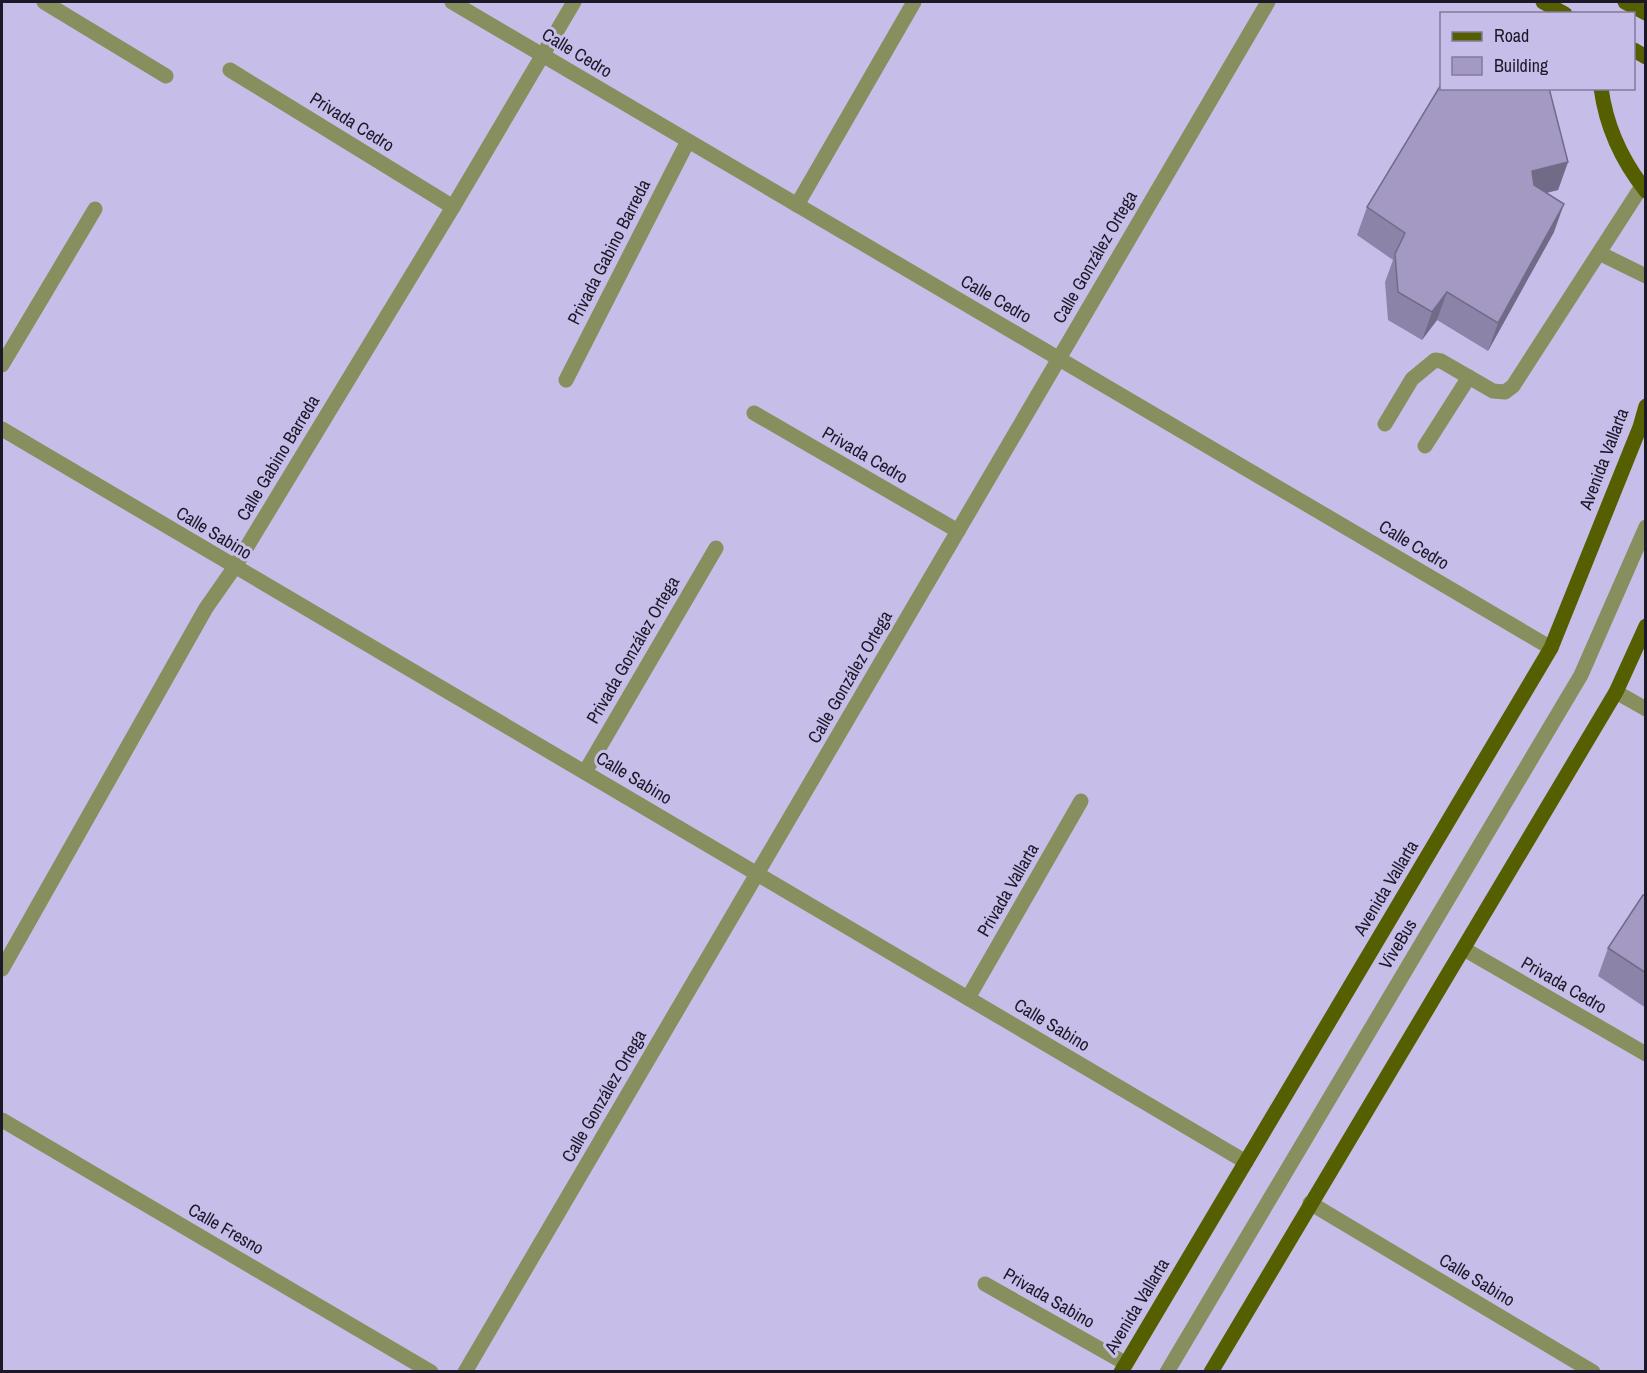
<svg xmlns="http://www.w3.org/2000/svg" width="1647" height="1373" font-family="'Archivo Narrow',sans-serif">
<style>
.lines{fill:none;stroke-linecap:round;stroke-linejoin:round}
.minor{stroke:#878f5e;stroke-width:15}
.major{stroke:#565f00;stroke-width:15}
.wall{fill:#8c84a8}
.shaded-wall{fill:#726b88}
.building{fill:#a399c3;stroke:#726b88;stroke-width:1.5}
.labels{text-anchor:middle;stroke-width:6;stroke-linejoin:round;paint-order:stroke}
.street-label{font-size:18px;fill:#1d1828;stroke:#c7bde9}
</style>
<rect width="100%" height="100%" fill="#c7bde9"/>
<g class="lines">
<g class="minor">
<polyline points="44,2 166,76"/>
<polyline points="452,2 1551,648"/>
<polyline points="230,70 453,207"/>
<polyline points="797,205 914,2"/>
<polyline points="1599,253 1646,276"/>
<polyline points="2,365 95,209"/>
<polyline points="566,380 688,141"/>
<polyline points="754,413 958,531"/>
<polyline points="1385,424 1412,379 1435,360 1441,361 1493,391 1505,392 1513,386 1642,186"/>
<polyline points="2,429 1246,1162"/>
<polyline points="1425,446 1469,377"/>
<polyline points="1616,692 1646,709"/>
<polyline points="585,772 716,548"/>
<polyline points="1464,949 1646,1054"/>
<polyline points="2,969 206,608 234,568 453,207 574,2"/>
<polyline points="968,998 1081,801"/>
<polyline points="2,1120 431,1372"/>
<polyline points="1310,1203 1593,1372"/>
<polyline points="985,1284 1125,1363"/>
<polyline points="465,1372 1268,2"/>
<polyline points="1167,1372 1581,675 1646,527"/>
</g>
<g class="major">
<polyline points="1543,2 1565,14"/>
<polyline points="1625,2 1646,13"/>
<polyline points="1634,50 1646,57"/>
<path d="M1601,88C1606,125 1622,161 1646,191"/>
<polyline points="1121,1372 1551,648 1640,427 1646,406"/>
<polyline points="1211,1372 1616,692 1646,626"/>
</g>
</g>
<g class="wall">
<polygon points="1568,162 1558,190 1546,193 1554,232 1488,351 1437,320 1422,340 1388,320 1385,282 1393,260 1357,235 1367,207"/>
<polygon points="1646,896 1646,1008 1598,976 1608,948"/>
</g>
<g class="shaded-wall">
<polygon points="1568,162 1558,190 1521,199 1532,171"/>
<polygon points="1564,204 1554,232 1488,351 1498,323"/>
<polygon points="1447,292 1437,320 1422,340 1432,312"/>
</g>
<g class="building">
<polygon points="1442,83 1442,88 1549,88 1568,162 1532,171 1534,185 1564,204 1498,323 1447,292 1432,312 1398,292 1395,254 1405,233 1367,207"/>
<polygon points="1643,895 1646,896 1646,973 1608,948"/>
</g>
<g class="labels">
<g class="street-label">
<text transform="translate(577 53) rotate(31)" y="6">Calle Cedro</text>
<text transform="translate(352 122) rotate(32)" y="6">Privada Cedro</text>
<text transform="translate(609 252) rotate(-63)" y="6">Privada Gabino Barreda</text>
<text transform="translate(1095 257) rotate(-60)" y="6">Calle González Ortega</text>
<text transform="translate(996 299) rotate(30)" y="6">Calle Cedro</text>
<text transform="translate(865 455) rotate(30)" y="6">Privada Cedro</text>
<text transform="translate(278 458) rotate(-59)" y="6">Calle Gabino Barreda</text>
<text transform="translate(1604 459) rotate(-69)" y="6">Avenida Vallarta</text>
<text transform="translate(214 533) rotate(31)" y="6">Calle Sabino</text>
<text transform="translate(1414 545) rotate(31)" y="6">Calle Cedro</text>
<text transform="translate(633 650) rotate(-60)" y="6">Privada González Ortega</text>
<text transform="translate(850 677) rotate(-60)" y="6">Calle González Ortega</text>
<text transform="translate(634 778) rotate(31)" y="6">Calle Sabino</text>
<text transform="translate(1386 888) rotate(-59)" y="6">Avenida Vallarta</text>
<text transform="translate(1008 890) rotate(-60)" y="6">Privada Vallarta</text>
<text transform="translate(1398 944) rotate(-59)" y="6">ViveBus</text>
<text transform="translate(1564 985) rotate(30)" y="6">Privada Cedro</text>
<text transform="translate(1052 1025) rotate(31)" y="6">Calle Sabino</text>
<text transform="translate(604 1096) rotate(-60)" y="6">Calle González Ortega</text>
<text transform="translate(226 1229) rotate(30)" y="6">Calle Fresno</text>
<text transform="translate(1477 1280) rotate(31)" y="6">Calle Sabino</text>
<text transform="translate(1049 1298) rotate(30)" y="6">Privada Sabino</text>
<text transform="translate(1137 1306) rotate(-59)" y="6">Avenida Vallarta</text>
</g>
</g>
<rect width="1647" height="1373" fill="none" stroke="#1d1828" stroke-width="6"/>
<rect x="1440" y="12" width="195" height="78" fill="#c7bde9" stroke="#837b9c" stroke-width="1.5"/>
<rect x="1452" y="32" width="30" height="9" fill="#565f00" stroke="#837b9c" stroke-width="1.5"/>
<text x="1494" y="42" font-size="18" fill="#1d1828">Road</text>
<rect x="1452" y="57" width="30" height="18" fill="#a399c3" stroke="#837b9c" stroke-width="1.5"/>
<text x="1494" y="72" font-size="18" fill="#1d1828">Building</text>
</svg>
